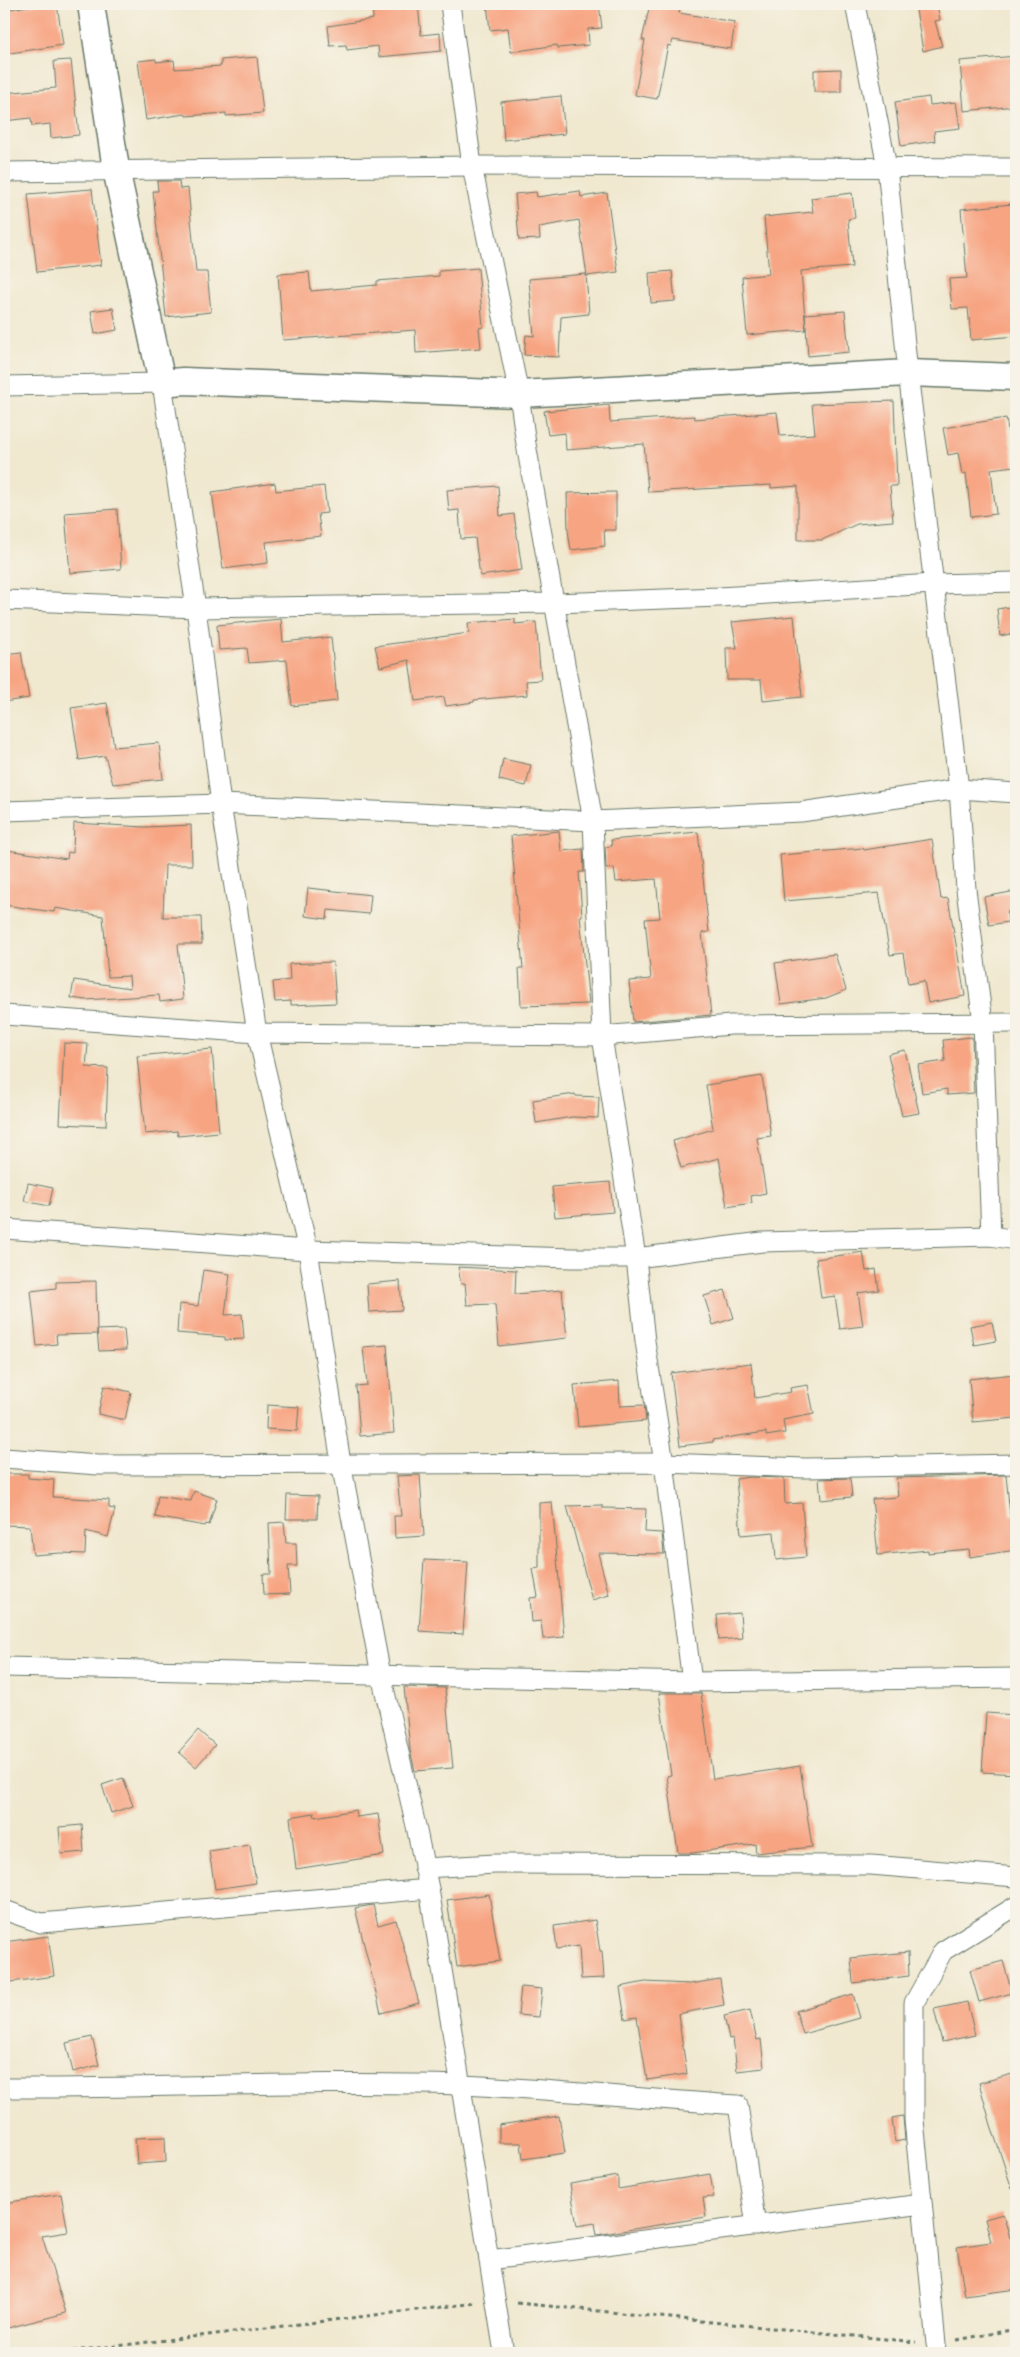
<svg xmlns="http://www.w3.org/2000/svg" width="1020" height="2357" font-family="Kalam,sans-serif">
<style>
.building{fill:#f7a482}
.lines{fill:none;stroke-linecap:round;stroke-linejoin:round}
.street-casing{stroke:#68796a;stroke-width:21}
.secondary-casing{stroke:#68796a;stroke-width:29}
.path{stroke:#68796a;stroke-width:3;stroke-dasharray:4 4;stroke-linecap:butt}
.street{stroke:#fff;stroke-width:19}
.secondary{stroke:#fff;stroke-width:26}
</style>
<rect width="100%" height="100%" fill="#f7f3e8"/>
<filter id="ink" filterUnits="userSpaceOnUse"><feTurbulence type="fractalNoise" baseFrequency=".02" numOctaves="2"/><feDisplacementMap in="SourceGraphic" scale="10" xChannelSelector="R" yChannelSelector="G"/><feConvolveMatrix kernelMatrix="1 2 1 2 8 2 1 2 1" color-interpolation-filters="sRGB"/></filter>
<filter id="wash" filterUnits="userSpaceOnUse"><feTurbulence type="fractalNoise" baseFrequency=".0096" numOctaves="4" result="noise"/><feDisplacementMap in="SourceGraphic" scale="20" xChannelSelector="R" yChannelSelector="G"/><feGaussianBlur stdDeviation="1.12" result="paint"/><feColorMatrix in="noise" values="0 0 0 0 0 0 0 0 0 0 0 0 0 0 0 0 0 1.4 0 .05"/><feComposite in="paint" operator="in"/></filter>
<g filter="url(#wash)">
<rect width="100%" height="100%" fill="#f0e8cf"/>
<g id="blocks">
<g class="building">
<polygon points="41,4 57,4 63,45 4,54 4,10"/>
<polygon points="372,4 418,4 421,35 440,33 441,51 379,57 378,46 347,50 346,45 330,46 328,26 373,19"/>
<polygon points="487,4 599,4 602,28 588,29 589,45 558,48 557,45 511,52 508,28 490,30"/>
<polygon points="650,4 681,4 679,13 735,22 731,49 673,40 671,46 668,45 657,99 635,95 645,40 642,40"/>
<polygon points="915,4 937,4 940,20 935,21 942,46 923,51"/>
<polygon points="1016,56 1016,106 964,111 960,61"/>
<polygon points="257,57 263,113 226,116 226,113 186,116 185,114 146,120 138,61 156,59 156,62 174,60 175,69 221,66 221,60"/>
<polygon points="71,60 79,135 51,138 50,124 32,126 31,118 4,121 4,93 56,88 54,61"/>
<polygon points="841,69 841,92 814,92 814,70"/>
<polygon points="561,96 565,134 504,140 501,102"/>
<polygon points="929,97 930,105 956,102 960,128 934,131 935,141 901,146 895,102"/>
<polygon points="157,181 179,181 180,189 188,188 196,272 207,272 211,312 166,317 153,191 158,191"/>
<polygon points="92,189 101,265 37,272 28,194"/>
<polygon points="580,191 581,197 607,193 618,272 587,276 579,220 539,227 540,239 519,240 515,194 536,192 537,197"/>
<polygon points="852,193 855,218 848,219 852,267 801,271 806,330 747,335 742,277 769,274 764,217 813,212 811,198"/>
<polygon points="1012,204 1016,251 1016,336 971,340 968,308 952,309 949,279 967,278 961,209"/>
<polygon points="478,268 483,327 479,328 481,348 416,353 415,330 283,340 278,274 309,272 311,291 377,285 377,281 439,276 439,271"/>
<polygon points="672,271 675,301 651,303 649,273"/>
<polygon points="586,274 589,314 561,317 559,357 524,355 526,335 534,336 529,279"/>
<polygon points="113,308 117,330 95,334 91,311"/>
<polygon points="845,311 849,352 808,356 805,314"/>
<polygon points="894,401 897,486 890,486 893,521 857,524 822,540 798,540 798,486 771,488 771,485 648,492 644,444 566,450 565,433 548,435 544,411 609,405 610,422 694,416 695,419 777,412 780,436 815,434 812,404"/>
<polygon points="1006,418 1014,466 991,469 996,514 971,517 966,473 962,474 958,453 948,455 943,428"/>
<polygon points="275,483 276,491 324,486 327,513 318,514 321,536 266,542 268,563 223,569 212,492"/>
<polygon points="498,486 500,516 514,514 522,570 480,576 475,538 461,539 459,510 449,511 447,490"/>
<polygon points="616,492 616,530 604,530 605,546 571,550 568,531 567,493"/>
<polygon points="117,509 121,569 70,573 65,513"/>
<polygon points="1016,606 1016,633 1000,636 997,609"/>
<polygon points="794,616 802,697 763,701 761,680 727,680 726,648 737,648 732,622"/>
<polygon points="281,619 283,642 331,637 337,701 292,706 287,660 249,663 247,648 219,650 217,625"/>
<polygon points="515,619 515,624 536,622 541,680 526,681 527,695 474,700 474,702 446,706 444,697 415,701 409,660 380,667 375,646 469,633 468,623"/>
<polygon points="21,652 29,698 4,702 4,654"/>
<polygon points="107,703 114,747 159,743 163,779 113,784 105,756 79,760 71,708"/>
<polygon points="503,759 531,765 526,786 499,780"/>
<polygon points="74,823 145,827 191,825 192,865 165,865 163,917 201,917 202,944 178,944 183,999 160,1002 159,995 86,1000 71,998 74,980 130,988 129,976 108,977 103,916 55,908 54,912 4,905 4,870 7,850 67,859 68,852 73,853"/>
<polygon points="559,831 561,851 583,849 584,872 579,872 582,916 580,916 589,1004 521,1006 519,968 523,968 511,836"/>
<polygon points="698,832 709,932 702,933 711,1015 633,1022 629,981 651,979 645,919 660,918 656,879 616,882 614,868 606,869 605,847 612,846 611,840"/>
<polygon points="932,839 941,899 948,898 965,996 928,1003 924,981 908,984 903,953 890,955 879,893 784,901 780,855 863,848 864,850"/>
<polygon points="308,888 371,895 369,914 328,910 327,919 305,916"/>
<polygon points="1016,891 1016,910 1007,912 1008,922 989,925 984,897"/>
<polygon points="835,954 846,990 826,998 781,1004 775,963"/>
<polygon points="333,962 336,1003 291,1005 291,1001 275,1002 273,982 290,980 289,964"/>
<polygon points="972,1037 974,1093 947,1095 947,1089 922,1093 918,1065 945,1061 943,1040"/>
<polygon points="64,1043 88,1044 86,1067 108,1068 106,1126 60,1124"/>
<polygon points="212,1049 219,1132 178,1136 177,1131 145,1134 137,1056"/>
<polygon points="905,1050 919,1113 902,1116 888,1054"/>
<polygon points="762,1076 771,1136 757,1138 766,1193 751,1196 752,1203 727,1207 719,1158 681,1168 673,1141 713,1129 706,1085"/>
<polygon points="575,1094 576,1096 599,1097 598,1118 572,1117 536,1123 533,1100"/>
<polygon points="610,1182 613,1212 555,1217 552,1187"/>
<polygon points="28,1183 53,1188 49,1206 24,1201"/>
<polygon points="863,1252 866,1271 876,1269 879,1290 858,1293 863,1326 840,1329 835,1296 821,1298 816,1259"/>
<polygon points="458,1267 516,1270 515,1294 562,1290 567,1338 499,1346 495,1304 467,1305 465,1283 461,1284"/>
<polygon points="203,1270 230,1274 225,1315 242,1314 244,1339 225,1340 225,1337 177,1333 179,1304 198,1306"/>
<polygon points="96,1281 97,1334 56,1335 57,1344 37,1346 31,1291 56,1288 56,1282"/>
<polygon points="400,1281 402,1310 369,1312 367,1284"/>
<polygon points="725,1290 734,1318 713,1325 704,1296"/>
<polygon points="992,1322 996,1341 974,1345 970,1326"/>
<polygon points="124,1329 126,1350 99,1351 97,1330"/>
<polygon points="387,1345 394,1433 360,1436 356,1386 367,1385 363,1347"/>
<polygon points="751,1363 755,1398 791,1392 790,1388 808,1385 814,1414 783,1420 785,1433 766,1436 766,1432 738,1436 713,1440 713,1442 680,1446 671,1373"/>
<polygon points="1014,1374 1016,1418 973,1422 969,1379"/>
<polygon points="619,1381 620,1406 644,1405 646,1421 578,1427 574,1385"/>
<polygon points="104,1386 131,1392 125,1420 98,1414"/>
<polygon points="267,1405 299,1407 297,1431 266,1429"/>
<polygon points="5,1474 28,1474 28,1478 54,1480 53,1497 109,1500 109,1508 115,1509 108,1537 86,1531 85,1554 60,1553 33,1555 30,1526 4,1525"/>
<polygon points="420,1475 424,1536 395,1538 394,1516 401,1516 397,1476"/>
<polygon points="1006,1475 1010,1515 1016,1514 1016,1550 970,1557 969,1549 928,1553 928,1550 878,1555 872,1499 898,1497 896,1478"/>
<polygon points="750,1477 784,1478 785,1504 802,1503 806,1557 776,1560 774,1532 741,1535 736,1479"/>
<polygon points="850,1478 852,1497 821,1500 819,1479"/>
<polygon points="194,1491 217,1499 209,1525 206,1524 205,1526 155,1517 158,1496 191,1501"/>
<polygon points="287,1495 318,1496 317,1519 286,1519"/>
<polygon points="552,1502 564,1637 543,1639 541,1621 532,1622 530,1598 538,1597 533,1569 539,1568 539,1503"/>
<polygon points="602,1505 602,1508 646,1509 645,1532 662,1533 664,1554 598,1553 609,1595 592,1600 567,1506"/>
<polygon points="284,1522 286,1543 296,1543 297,1566 288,1566 290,1594 264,1595 263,1574 271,1574 269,1523"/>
<polygon points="424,1560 468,1562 463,1634 419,1631"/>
<polygon points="740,1613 742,1638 719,1640 717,1615"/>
<polygon points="404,1687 445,1688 453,1768 415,1771 410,1750"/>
<polygon points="659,1693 701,1693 713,1779 800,1766 812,1847 756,1853 755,1844 693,1853 678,1853 667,1776 671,1775"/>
<polygon points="986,1713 1016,1715 1016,1774 982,1772"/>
<polygon points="198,1730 215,1745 196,1767 179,1752"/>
<polygon points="123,1778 133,1806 111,1813 102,1785"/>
<polygon points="356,1810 357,1817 378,1814 384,1855 296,1869 290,1817 314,1813 315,1817"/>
<polygon points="82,1825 84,1852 61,1854 59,1827"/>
<polygon points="250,1845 256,1883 215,1889 209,1851"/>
<polygon points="489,1894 500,1961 457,1967 447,1900"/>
<polygon points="373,1905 378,1925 396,1920 419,2003 381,2013 355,1908"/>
<polygon points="595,1920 600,1951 602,1951 604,1978 581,1979 579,1946 557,1949 554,1926"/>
<polygon points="48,1936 54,1976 4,1983 4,1942"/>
<polygon points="908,1952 909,1976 853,1983 851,1958"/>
<polygon points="1003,1961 1012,1993 979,2002 970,1970"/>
<polygon points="720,1979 724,2005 678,2014 687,2074 647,2080 637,2017 625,2019 620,1987 645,1982 690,1984"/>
<polygon points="521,1987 542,1989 539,2017 518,2015"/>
<polygon points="853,1994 860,2018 803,2034 796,2011"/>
<polygon points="967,2002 975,2035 942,2042 934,2009"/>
<polygon points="750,2010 757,2040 761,2039 764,2068 737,2071 733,2038 729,2039 724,2016"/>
<polygon points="92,2037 99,2065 73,2072 66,2043"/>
<polygon points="1016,2073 1016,2188 1012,2189 991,2125 979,2083"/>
<polygon points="559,2116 565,2153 523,2159 521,2143 499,2143 499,2125"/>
<polygon points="903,2116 905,2140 895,2142 892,2118"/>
<polygon points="165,2137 166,2162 137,2164 135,2138"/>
<polygon points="710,2174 714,2197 703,2198 706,2217 597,2235 595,2223 577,2226 570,2184 618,2176 618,2189"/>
<polygon points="61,2194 68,2232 42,2236 66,2313 4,2329 4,2203"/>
<polygon points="1003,2214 1010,2238 1016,2237 1016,2289 965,2296 957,2247 991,2242 985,2219"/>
</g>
</g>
</g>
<g filter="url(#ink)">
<use href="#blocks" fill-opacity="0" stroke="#68796a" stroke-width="1"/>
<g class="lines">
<defs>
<g id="street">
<polyline points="855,4 887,167 908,373 959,789 966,889 983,1023 991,1236"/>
<polyline points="4,172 472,166 1016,168"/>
<polyline points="4,386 162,383 196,608 221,804 257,1033 308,1250 341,1463 381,1675 416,1826 429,1889 504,2353"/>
<polyline points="4,600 196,608 555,603 719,597 933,584 1016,582"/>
<polyline points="4,811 221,804 593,821 526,444 519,394 472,166 450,4"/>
<polyline points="4,1015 257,1033 602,1036 731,1025 1016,1023"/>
<polyline points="4,1229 308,1250 572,1258 636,1258 762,1242 991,1236 1016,1240"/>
<polyline points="4,1458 98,1465 664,1463 805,1468 1016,1464"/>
<polyline points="4,1667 692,1682 1016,1678"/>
<polyline points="692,1682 664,1463 645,1341 636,1258 602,1036 593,821 801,812 959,789 1016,793"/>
<polyline points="424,1868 495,1864 871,1865 1016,1877"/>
<polyline points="4,1910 41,1923 429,1889"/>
<path d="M4,2088C156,2089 308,2080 460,2085C553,2089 646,2099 738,2105L756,2226"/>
<polyline points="489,2260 922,2204"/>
<polyline points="936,2344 914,2120 914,2003 943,1951 1016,1906"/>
</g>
<polyline id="secondary" points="91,4 116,169 162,383 183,381 519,394 908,373 1016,377"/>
</defs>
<use href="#street" class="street-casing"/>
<use href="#secondary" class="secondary-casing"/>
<g class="path">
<polyline points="517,2303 916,2342"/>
<polyline points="957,2340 1016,2329"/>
<polyline points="57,2353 476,2303"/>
</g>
<use href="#street" class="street"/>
<use href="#secondary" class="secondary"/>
</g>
</g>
<rect width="1020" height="2357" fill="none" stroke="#f7f3e8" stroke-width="20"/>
</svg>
